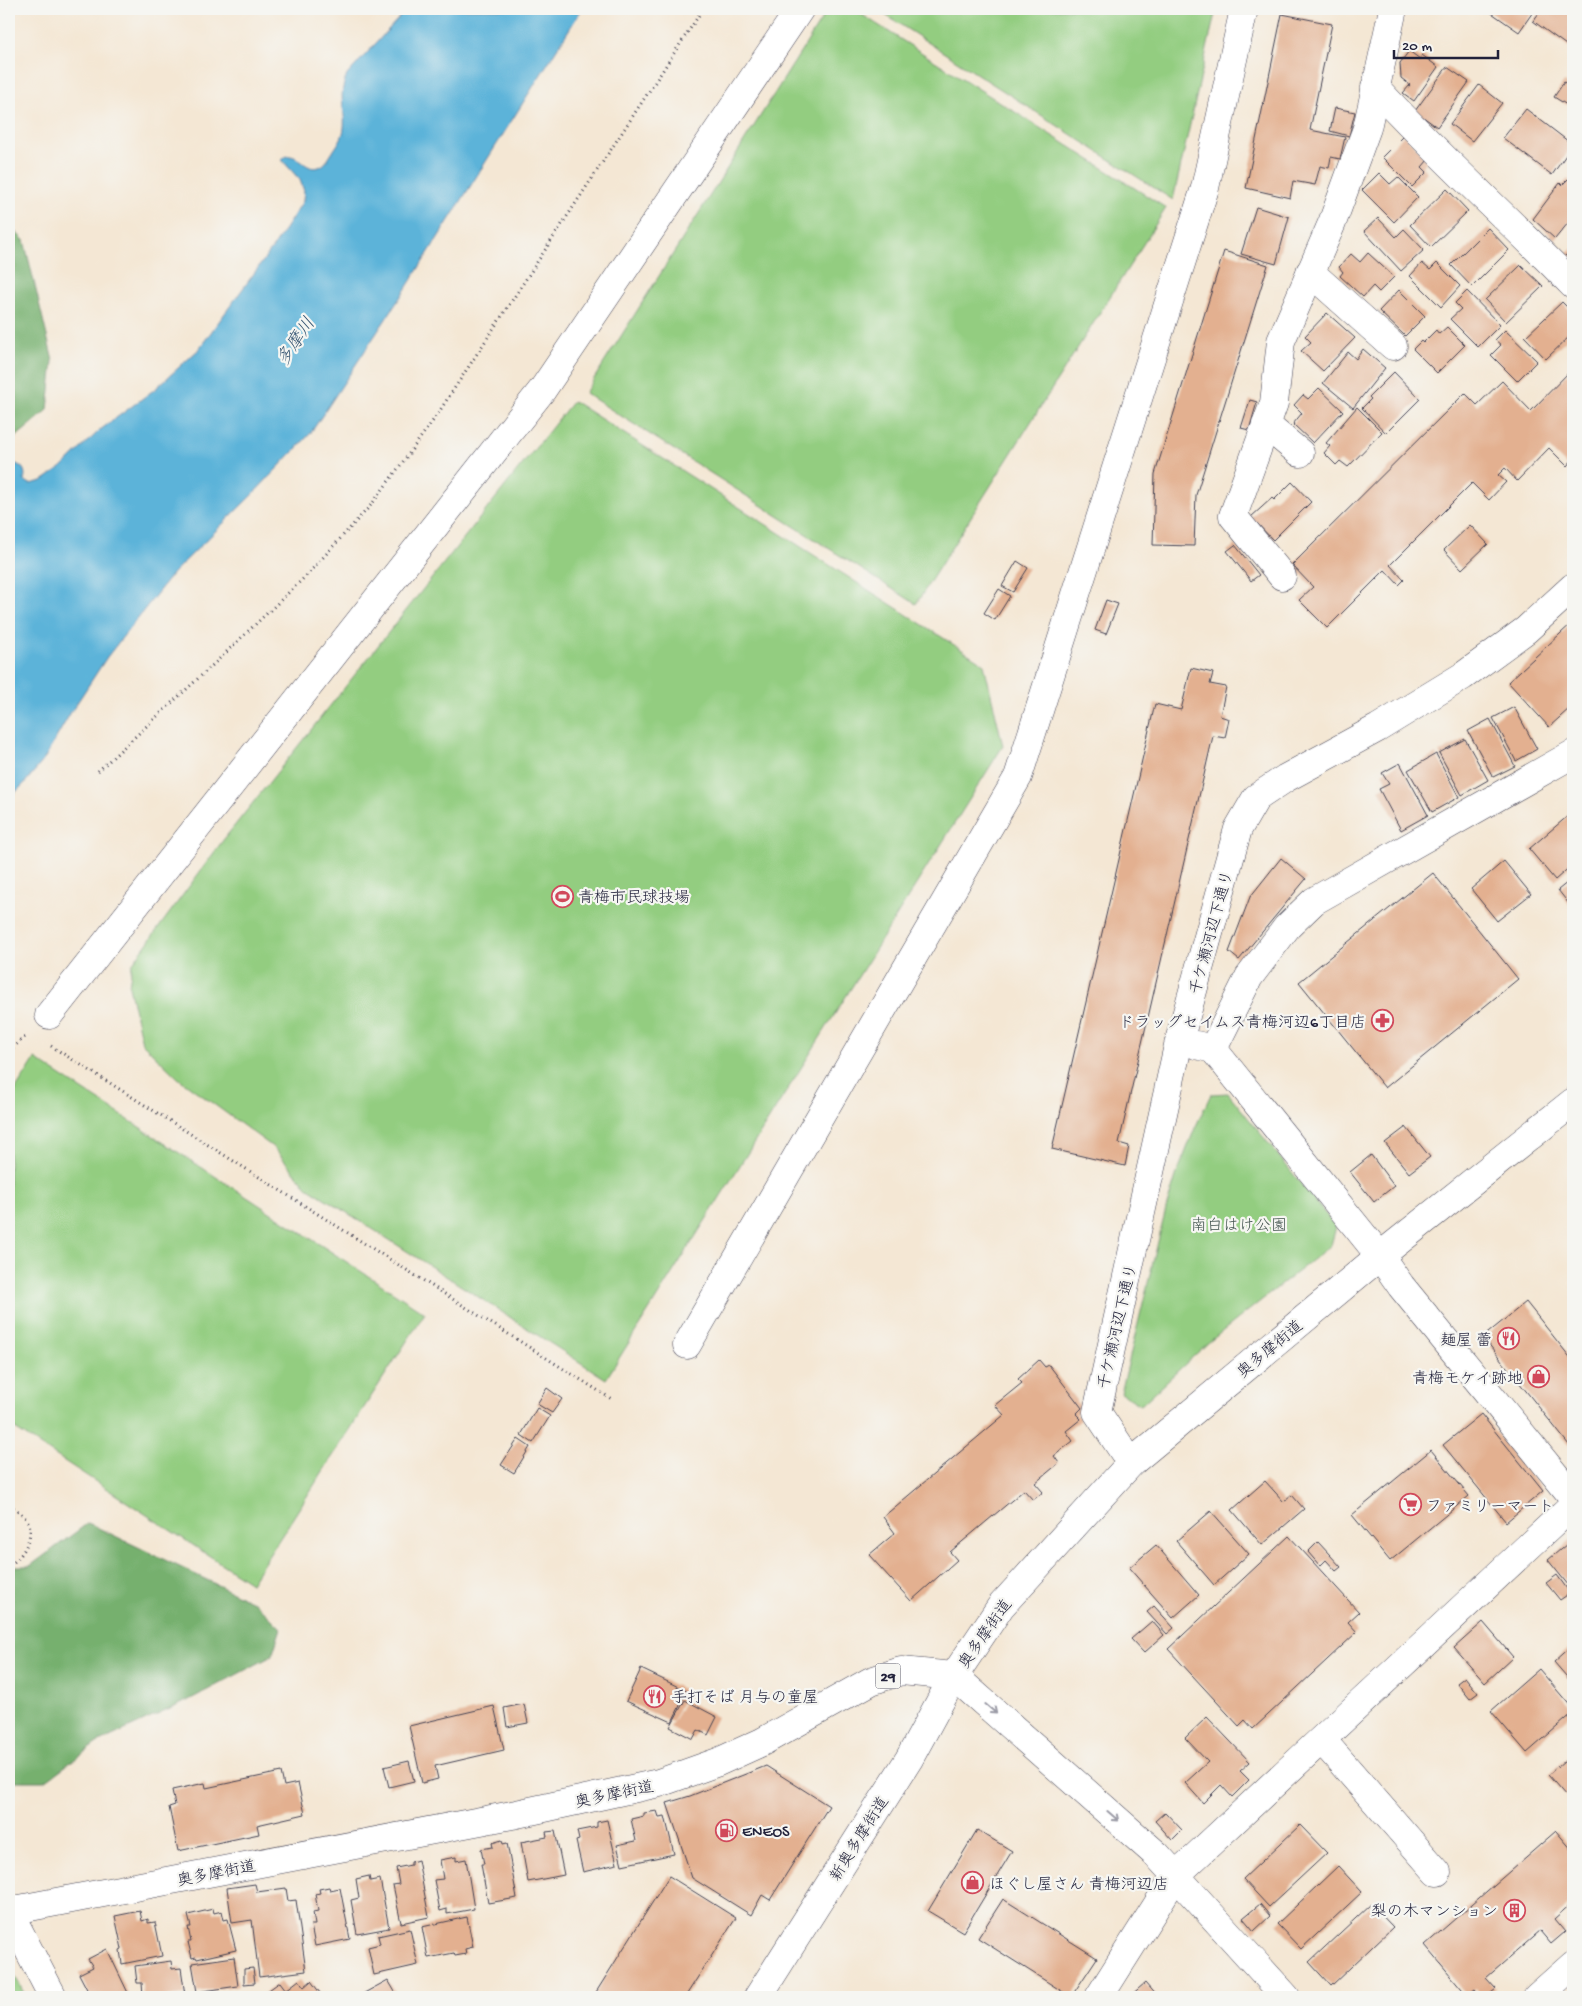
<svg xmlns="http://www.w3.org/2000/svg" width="1582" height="2006" font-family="'Gochi Hand','Klee One',sans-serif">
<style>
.green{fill:#93cd80;stroke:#5a785e}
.forest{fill:#76b06e;stroke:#4c6954}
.water{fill:#5cb3d9;stroke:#3f6a8a}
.building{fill:#e3b090}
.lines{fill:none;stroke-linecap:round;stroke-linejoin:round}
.minor-casing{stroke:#424052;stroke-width:29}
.major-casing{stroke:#424052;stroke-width:29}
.path{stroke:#424052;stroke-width:3;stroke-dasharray:1 4;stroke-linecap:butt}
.minor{stroke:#fff;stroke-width:28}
.major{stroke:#fff;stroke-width:28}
.oneway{stroke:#9c9ca7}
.labels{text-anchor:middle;stroke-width:4.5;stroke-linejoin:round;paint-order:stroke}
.shield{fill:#f6f6f2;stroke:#626272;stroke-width:1}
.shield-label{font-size:15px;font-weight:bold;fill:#22223b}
.poi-label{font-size:16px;fill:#22223b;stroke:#f6f6f2;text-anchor:start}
.street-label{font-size:16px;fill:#22223b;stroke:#f6f6f2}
.park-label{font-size:16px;fill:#445550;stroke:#f6f6f2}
.water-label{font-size:18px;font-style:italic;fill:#365572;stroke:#f6f6f2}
</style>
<rect width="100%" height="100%" fill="#f6f6f2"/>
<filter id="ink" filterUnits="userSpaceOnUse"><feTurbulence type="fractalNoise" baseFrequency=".02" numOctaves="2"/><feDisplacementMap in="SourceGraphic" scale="10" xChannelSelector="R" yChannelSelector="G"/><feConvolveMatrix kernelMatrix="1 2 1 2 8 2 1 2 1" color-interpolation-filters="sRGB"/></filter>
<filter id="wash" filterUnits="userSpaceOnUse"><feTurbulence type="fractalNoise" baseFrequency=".0096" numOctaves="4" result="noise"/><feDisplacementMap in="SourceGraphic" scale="20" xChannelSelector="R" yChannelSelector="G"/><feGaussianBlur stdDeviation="1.12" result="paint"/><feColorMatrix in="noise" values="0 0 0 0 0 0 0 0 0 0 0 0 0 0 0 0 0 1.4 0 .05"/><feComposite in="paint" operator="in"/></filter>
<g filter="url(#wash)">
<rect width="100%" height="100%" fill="#f4e7d4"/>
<g class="green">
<polygon points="828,9 853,9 1166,208 916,604 585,393"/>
<polygon points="876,9 1216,9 1173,200"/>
<polygon points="573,401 984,664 1003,746 606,1379 307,1187 274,1148 178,1078 142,1043 129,986 132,964 224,839"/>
<polygon points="35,1059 425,1313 251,1583 9,1425 9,1100"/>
<polygon points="1228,1093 1336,1227 1331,1245 1209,1342 1141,1405 1121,1393 1166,1209 1176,1176 1195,1128 1211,1094"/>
<polygon points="9,1965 26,1997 9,1997"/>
</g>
<g class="forest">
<polygon points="9,226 24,240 53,361 48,410 9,443"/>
<polygon points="88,1523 255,1603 281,1628 272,1656 185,1702 97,1743 45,1781 9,1781 9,1566 30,1566"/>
</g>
<path class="water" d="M407,9H582L405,290L310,434L252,495L173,573L107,657L71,712L43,761L23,785L9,798V466L14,463C22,466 27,470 24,480L30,484L42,481L61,468L100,430L155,389L198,350L274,246L303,201L304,191L300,180L282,160L284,157C298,151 305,172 319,167C325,165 329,158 332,153C337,145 343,138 344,128C346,106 337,99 347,75Z"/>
<g id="blocks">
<g class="building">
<polygon points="1486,9 1535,9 1519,32"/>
<polygon points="1542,9 1573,9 1573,50 1533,21"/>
<polygon points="1282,14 1332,24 1310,130 1345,137 1340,159 1331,157 1329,168 1320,166 1315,185 1293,181 1290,198 1246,188"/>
<polygon points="1409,51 1420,59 1422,55 1438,67 1414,101 1403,93 1410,85 1401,78 1400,63"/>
<polygon points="1447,67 1469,82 1437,127 1415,111"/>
<polygon points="1564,82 1573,88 1573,95 1567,105 1554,97"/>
<polygon points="1479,85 1502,103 1472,141 1450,124"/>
<polygon points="1335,108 1355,112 1349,136 1330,131"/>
<polygon points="1526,109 1573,145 1552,175 1503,138"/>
<polygon points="1404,135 1428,160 1422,167 1427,172 1412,187 1382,157"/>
<polygon points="1379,173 1390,184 1398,177 1418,197 1394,222 1362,190"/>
<polygon points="1568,179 1573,184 1573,217 1555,239 1533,219 1560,183 1562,185"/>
<polygon points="1447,189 1468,211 1431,247 1410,225"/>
<polygon points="1256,207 1289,217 1276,264 1241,254"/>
<polygon points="1378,218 1396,237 1404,229 1424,250 1401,271 1364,231"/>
<polygon points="1488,228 1509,250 1472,287 1451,265"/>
<polygon points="1573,248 1573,270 1562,259"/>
<polygon points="1224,251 1268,265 1196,495 1194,546 1153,545 1155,474"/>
<polygon points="1368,253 1394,277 1379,292 1373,286 1363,297 1340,276 1343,272 1339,267 1351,254 1360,262"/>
<polygon points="1422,263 1430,270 1437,263 1460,286 1441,307 1410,276"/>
<polygon points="1521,265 1543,286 1506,322 1485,300"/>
<polygon points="1399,290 1425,316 1405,336 1379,311"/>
<polygon points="1467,291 1500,325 1478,347 1450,319 1461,309 1455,303"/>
<polygon points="1562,302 1573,313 1573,333 1546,359 1525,337"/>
<polygon points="1327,313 1355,338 1323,371 1301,351 1311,342 1305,336"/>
<polygon points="1447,327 1465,345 1437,373 1413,349 1421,341 1423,343 1436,330 1439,334"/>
<polygon points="1505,330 1537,361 1517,381 1491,355 1501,345 1495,340"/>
<polygon points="1363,349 1385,368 1353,408 1323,383 1348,352 1356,359"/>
<polygon points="1573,368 1573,459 1567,466 1549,448 1517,481 1505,468 1498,475 1506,482 1489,500 1472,483 1390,565 1404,580 1399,585 1385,570 1327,628 1299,600 1313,587 1292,565 1465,393 1477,405 1502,381 1531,411"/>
<polygon points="1394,372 1420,399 1386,433 1362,408 1371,399 1369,397"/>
<polygon points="1319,388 1343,411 1313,443 1293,424 1302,413 1294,405 1303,395 1308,399"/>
<polygon points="1250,400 1257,402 1249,430 1241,428"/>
<polygon points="1357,407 1382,432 1348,467 1340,461 1336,465 1324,453 1330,446 1326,443"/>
<polygon points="1292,482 1311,502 1273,540 1251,517 1272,498 1274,500"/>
<polygon points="1470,525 1488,544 1462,569 1444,550"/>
<polygon points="1235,545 1259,575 1251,581 1227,551"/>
<polygon points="1017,561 1028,568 1013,592 1002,586"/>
<polygon points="999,589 1010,596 995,620 984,613"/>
<polygon points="1106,600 1118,604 1106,634 1095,630"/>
<polygon points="1573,622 1573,707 1570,708 1549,727 1508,682"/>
<polygon points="1191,668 1213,673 1210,684 1226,687 1220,716 1229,719 1225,738 1213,736 1119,1143 1129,1146 1125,1166 1052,1149 1155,704 1181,710"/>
<polygon points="1514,707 1537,749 1516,761 1493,718"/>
<polygon points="1490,719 1515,766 1493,777 1468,731"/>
<polygon points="1465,739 1488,780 1462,795 1439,753"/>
<polygon points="1436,754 1459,797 1432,812 1408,770"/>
<polygon points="1400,763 1428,815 1401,830 1379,789 1389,784 1382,773"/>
<polygon points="1569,815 1573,821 1573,864 1555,880 1529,849"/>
<polygon points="1281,858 1306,879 1239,960 1229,952 1250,897"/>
<polygon points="1504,861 1531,894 1497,921 1471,889"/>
<polygon points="1433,873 1518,979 1385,1088 1299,982"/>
<polygon points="1573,878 1573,909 1558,890"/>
<polygon points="1406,1127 1430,1157 1409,1173 1385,1143"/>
<polygon points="1371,1155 1394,1186 1374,1202 1350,1172"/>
<polygon points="1526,1302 1573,1361 1573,1450 1483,1337"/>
<polygon points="1039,1360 1045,1367 1049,1365 1082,1408 1076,1414 1081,1419 1066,1431 1073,1441 1054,1456 1059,1463 1035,1483 1043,1492 1033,1500 1024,1490 950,1552 957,1560 911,1601 869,1555 895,1533 883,1517 1004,1415 995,1405 1022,1383 1018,1379"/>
<polygon points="547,1388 562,1399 552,1413 537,1404"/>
<polygon points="537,1408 550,1416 533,1443 521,1435"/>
<polygon points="1481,1414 1543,1491 1506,1522 1443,1445"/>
<polygon points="518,1439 530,1447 514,1473 501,1465"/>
<polygon points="1431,1450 1469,1496 1390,1561 1352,1515"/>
<polygon points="1265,1481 1284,1502 1292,1495 1304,1509 1262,1545 1232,1510"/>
<polygon points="1211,1511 1249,1554 1214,1585 1176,1541"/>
<polygon points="1289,1536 1359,1612 1348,1622 1357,1632 1253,1729 1245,1720 1239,1726 1168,1649"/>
<polygon points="1573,1539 1573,1591 1548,1560"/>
<polygon points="1318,1542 1341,1567 1336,1571 1326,1560 1320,1566 1308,1552"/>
<polygon points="1156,1545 1199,1595 1173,1618 1129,1568"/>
<polygon points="1557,1575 1570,1593 1560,1600 1546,1583"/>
<polygon points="1154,1606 1174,1628 1167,1634 1147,1612"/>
<polygon points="1152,1621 1164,1635 1144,1653 1131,1639"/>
<polygon points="1483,1622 1513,1657 1485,1683 1454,1648"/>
<polygon points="1573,1645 1573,1684 1554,1662"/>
<polygon points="641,1669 687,1691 672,1722 626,1701"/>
<polygon points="1539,1669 1573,1709 1573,1713 1527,1753 1491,1711"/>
<polygon points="1465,1677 1478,1693 1470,1699 1457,1683"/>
<polygon points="685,1700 717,1717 708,1735 698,1730 693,1739 670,1727"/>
<polygon points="524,1704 528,1723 507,1727 504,1708"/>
<polygon points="494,1706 504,1750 435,1766 438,1779 422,1783 409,1726"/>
<polygon points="1207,1717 1250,1762 1240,1771 1249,1780 1232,1797 1221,1785 1203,1803 1185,1783 1208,1762 1185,1738"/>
<polygon points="1573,1753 1573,1804 1548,1775"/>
<polygon points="409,1761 414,1781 389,1787 384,1767"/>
<polygon points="766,1766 829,1806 770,1900 762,1895 751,1915 692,1878 667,1803 690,1796"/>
<polygon points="281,1772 284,1786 298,1783 305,1814 257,1825 259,1834 178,1851 169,1807 175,1805 172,1790 205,1783 206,1788"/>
<polygon points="657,1811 659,1817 665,1816 674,1854 622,1865 617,1845 636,1841 631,1819 644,1816 644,1813"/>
<polygon points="1165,1812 1182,1830 1172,1840 1155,1821"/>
<polygon points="607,1820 617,1864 583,1872 576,1841 579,1840 577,1831 597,1827 597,1822"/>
<polygon points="1300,1825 1327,1853 1269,1907 1243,1879"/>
<polygon points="977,1830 1012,1851 963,1932 928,1911"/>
<polygon points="555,1831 564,1875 528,1882 521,1842 547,1837 546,1832"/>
<polygon points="1556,1831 1573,1851 1573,1902 1554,1919 1565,1932 1551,1944 1540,1931 1486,1978 1496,1989 1486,1997 1481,1997 1475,1989 1467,1995 1425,1945"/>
<polygon points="502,1840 503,1844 507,1843 517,1898 488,1903 481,1864 484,1864 481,1849 493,1847 492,1843"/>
<polygon points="456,1857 456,1861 466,1859 474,1909 447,1914 447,1909 440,1911 434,1880 443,1879 440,1860"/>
<polygon points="418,1860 429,1917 401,1923 393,1885 399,1884 396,1868 411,1865 411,1862"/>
<polygon points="1338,1866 1362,1892 1301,1949 1277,1924"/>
<polygon points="369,1876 370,1881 380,1879 389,1928 357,1934 351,1900 359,1898 356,1879"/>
<polygon points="669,1876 736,1918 685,1997 593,1997"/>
<polygon points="255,1884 257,1892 286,1888 288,1901 296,1900 306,1971 259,1977 252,1920 232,1923 227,1888"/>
<polygon points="329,1887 330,1890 340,1888 350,1939 315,1946 311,1925 315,1925 313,1912 318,1911 315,1894 320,1893 319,1889"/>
<polygon points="1003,1899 1097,1958 1071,1997 978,1938"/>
<polygon points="1260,1904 1270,1916 1254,1931 1243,1918"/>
<polygon points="1371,1904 1393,1927 1331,1986 1309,1962"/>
<polygon points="213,1909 214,1913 222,1911 224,1920 228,1919 236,1950 197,1959 196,1957 192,1958 188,1942 191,1942 188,1927 191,1927 188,1915"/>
<polygon points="140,1911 142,1921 148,1919 148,1923 155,1922 162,1956 122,1964 120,1950 122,1949 115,1916"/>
<polygon points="467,1917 473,1947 465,1949 466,1954 455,1956 454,1953 428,1958 422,1927"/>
<polygon points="410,1929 418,1965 374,1975 368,1947 380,1944 378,1936"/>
<polygon points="107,1949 130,1997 91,1997 79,1974 93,1967 88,1959"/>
<polygon points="234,1957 238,1986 197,1992 192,1963"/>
<polygon points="171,1961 172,1969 181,1968 185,1995 167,1997 143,1997 142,1983 137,1983 135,1966"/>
<polygon points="253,1968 255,1983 244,1984 244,1969"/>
<polygon points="299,1980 304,1987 311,1981 323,1997 259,1997 280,1982 286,1990"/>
<polygon points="388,1980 398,1997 357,1997"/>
<polygon points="1145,1983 1157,1997 1131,1997 1130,1996"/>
</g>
</g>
</g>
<g filter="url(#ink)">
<use href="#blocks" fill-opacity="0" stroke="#424052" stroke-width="1"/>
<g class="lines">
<defs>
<g id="minor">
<path d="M1375,87C1437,155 1508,218 1573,285"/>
<polyline points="1310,272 1393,346"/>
<polyline points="1266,425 1300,453"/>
<polyline points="1282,576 1233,516 1274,403 1281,341 1332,223 1367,128 1393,9"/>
<polyline points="49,1015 543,389 800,9"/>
<polyline points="1196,1045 1213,1049 1249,977 1287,927 1314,901 1573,754"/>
<polyline points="1213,1049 1380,1256 1401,1286 1573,1497"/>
<polyline points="687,1345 1018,777 1205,188 1244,9"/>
<polyline points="1131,1463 1097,1412 1179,1041 1238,829 1256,798 1286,778 1378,728 1463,676 1526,630 1573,587"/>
<polyline points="954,1676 1157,1855 1286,1997"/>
<polyline points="1322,1740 1437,1872"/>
<polyline points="9,1912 53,1997"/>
<polyline points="1099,1997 1176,1875 1573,1505"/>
<polyline points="1537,1997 1573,1965"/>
</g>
<g id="major">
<polyline points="9,1911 512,1815 659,1783 718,1762 762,1742 871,1681 901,1671 954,1676 1001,1606 1131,1463 1380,1256 1573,1102"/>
<polyline points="758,1997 909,1759 954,1676"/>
</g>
</defs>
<use href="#minor" class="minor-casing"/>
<use href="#major" class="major-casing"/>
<g class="path">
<polyline points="98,771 216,662 306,576 372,504 435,418 703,9"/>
<polyline points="51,1046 613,1400"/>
<polyline points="9,1051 25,1037"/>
<path d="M9,1505C16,1509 26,1516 29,1524C34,1537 21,1560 9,1565"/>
</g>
<use href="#minor" class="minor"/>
<use href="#major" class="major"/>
</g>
<defs><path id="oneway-shaft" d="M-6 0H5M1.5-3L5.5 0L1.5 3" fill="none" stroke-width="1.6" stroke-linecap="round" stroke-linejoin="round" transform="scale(1.25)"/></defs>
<g class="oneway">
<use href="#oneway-shaft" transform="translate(991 1709) rotate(41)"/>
<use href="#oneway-shaft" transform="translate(1113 1816) rotate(41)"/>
</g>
</g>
<defs>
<symbol id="stadium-ring" viewBox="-11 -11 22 22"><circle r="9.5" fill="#f6f6f2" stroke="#d1495b" stroke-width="1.5"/><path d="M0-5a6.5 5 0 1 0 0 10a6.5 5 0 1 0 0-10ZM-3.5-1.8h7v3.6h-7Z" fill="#d1495b"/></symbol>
<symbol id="pharmacy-ring" viewBox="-11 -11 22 22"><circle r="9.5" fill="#f6f6f2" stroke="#d1495b" stroke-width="1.5"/><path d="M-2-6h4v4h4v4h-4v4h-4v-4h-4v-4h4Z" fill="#d1495b"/></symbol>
<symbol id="restaurant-ring" viewBox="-11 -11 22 22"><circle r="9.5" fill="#f6f6f2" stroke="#d1495b" stroke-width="1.5"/><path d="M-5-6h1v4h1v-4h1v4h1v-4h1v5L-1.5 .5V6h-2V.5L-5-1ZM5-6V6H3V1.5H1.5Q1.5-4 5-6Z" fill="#d1495b"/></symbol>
<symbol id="shop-ring" viewBox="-11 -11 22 22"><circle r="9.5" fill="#f6f6f2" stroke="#d1495b" stroke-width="1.5"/><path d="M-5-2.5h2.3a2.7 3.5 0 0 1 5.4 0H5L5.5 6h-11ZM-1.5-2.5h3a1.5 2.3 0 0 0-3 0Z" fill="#d1495b"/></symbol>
<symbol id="supermarket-ring" viewBox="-11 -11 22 22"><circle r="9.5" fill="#f6f6f2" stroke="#d1495b" stroke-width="1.5"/><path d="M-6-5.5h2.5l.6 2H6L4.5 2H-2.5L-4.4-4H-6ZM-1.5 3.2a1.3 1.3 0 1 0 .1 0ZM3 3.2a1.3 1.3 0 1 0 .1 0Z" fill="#d1495b"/></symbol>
<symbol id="fuel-ring" viewBox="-11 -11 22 22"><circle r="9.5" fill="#f6f6f2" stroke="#d1495b" stroke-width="1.5"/><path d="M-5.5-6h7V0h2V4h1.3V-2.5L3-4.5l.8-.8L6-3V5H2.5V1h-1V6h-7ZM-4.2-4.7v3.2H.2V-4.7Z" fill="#d1495b"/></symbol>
<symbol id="building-ring" viewBox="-11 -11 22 22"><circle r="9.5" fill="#f6f6f2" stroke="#d1495b" stroke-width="1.5"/><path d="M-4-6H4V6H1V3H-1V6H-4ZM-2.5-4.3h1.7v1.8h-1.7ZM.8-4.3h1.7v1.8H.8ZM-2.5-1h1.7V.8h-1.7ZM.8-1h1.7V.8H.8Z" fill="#d1495b"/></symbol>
</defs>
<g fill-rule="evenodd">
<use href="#stadium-ring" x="550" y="884" width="25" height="25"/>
<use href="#pharmacy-ring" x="1370" y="1008" width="25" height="25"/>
<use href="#restaurant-ring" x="1496" y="1326" width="25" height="25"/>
<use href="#shop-ring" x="1526" y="1364" width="25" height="25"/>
<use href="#supermarket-ring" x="1398" y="1492" width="25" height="25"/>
<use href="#restaurant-ring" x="642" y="1684" width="25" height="25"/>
<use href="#fuel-ring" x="714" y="1818" width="25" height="25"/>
<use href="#shop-ring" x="960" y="1870" width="25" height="25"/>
<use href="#building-ring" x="1502" y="1898" width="25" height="25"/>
</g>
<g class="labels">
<rect class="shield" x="875.5" y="1663.5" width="25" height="25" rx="4"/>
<g class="shield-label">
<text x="888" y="1681">29</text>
</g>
<g class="poi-label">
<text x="578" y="902">青梅市民球技場</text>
<text x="1366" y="1027" text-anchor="end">ドラッグセイムス青梅河辺6丁目店</text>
<text x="1492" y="1345" text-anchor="end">麺屋 蕾</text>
<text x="1523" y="1383" text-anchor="end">青梅モケイ跡地</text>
<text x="1426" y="1511">ファミリーマート</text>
<text x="671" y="1702">手打そば 月与の童屋</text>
<text x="742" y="1836">ENEOS</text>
<text x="989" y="1889">ほぐし屋さん 青梅河辺店</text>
<text x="1498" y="1916" text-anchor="end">梨の木マンション</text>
</g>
<g class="street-label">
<text transform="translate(1210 932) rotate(-75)" y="6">千ケ瀬河辺下通り</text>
<text transform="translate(1116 1326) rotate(-77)" y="6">千ケ瀬河辺下通り</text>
<text transform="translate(1269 1348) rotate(-40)" y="6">奥多摩街道</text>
<text transform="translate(984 1633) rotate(-55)" y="6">奥多摩街道</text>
<text transform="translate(614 1793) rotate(-12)" y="6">奥多摩街道</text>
<text transform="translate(858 1838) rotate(-58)" y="6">新奥多摩街道</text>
<text transform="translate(216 1872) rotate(-11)" y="6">奥多摩街道</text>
</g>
<g class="park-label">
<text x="1239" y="1230">南白はけ公園</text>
</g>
<g class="water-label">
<text transform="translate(295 341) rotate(-56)" y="6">多摩川</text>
</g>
</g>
<rect width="1582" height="2006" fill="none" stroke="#f6f6f2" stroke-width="30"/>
<path d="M1394 50v8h104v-8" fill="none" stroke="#22223b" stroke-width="2.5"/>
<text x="1402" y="50" font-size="15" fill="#22223b" stroke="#f6f6f2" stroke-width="4" paint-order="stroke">20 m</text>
</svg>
